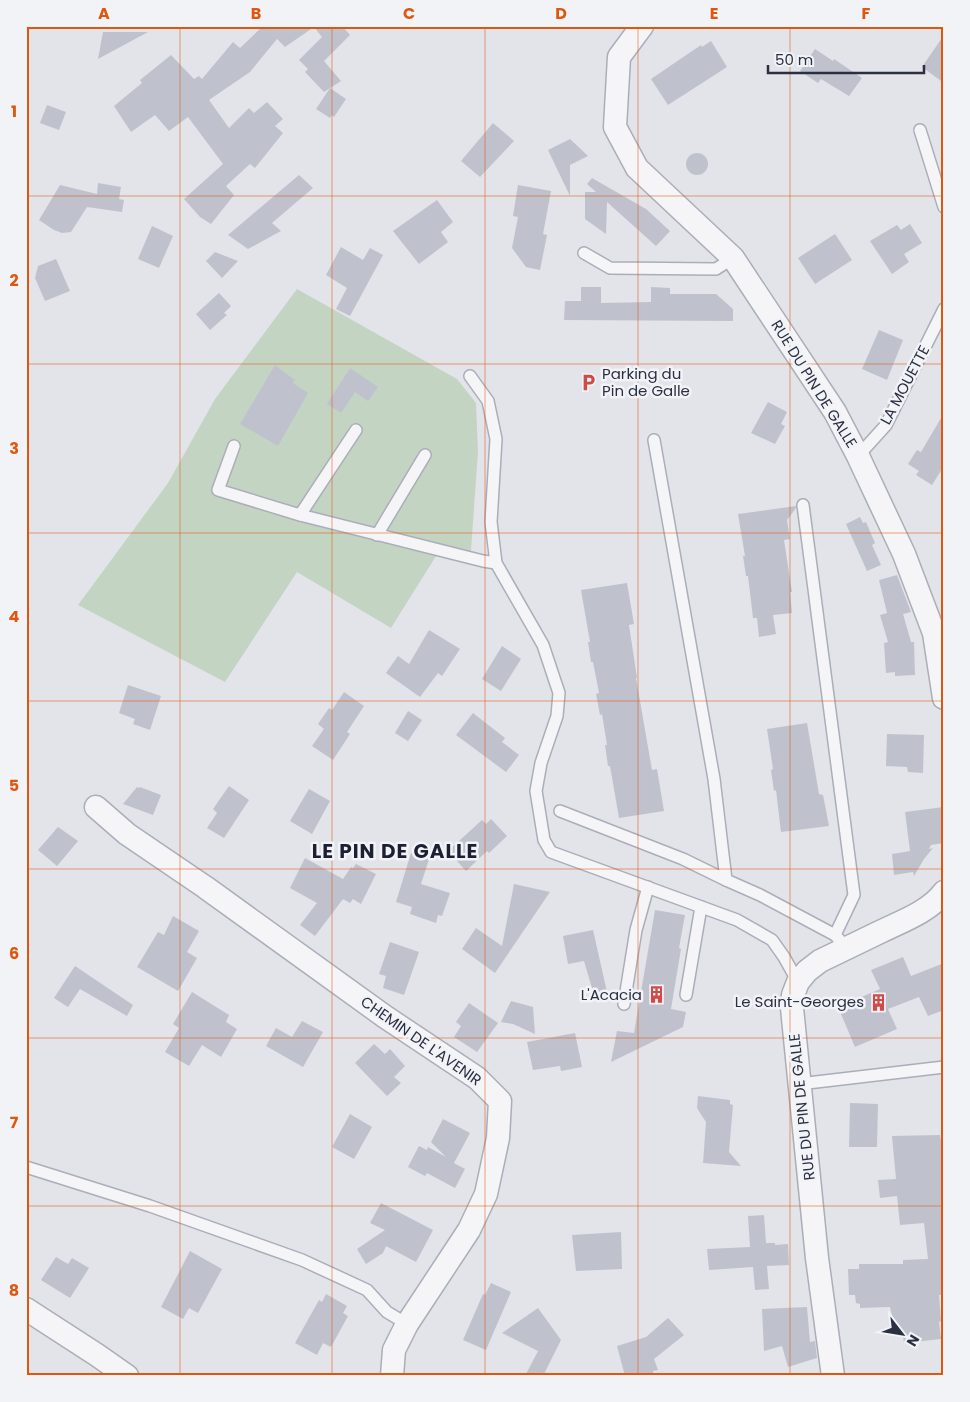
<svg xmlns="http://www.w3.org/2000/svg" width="970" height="1402" font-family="Poppins,sans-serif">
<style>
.green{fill:#c4d4c3}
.building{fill:#bfc2cd}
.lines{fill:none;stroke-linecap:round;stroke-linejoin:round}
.lane-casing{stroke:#abaeb8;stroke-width:14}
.street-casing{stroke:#abaeb8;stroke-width:25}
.lane{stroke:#f5f5f8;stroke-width:11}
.street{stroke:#f5f5f8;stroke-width:22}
.grid{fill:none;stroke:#de570f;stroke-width:1;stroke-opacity:0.55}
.labels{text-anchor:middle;stroke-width:5;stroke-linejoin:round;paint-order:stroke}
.poi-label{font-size:15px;fill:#2a2f42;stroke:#f1f3f7;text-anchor:end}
.street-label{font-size:15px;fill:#2a2f42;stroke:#f1f3f7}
.district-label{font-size:20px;font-weight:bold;letter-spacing:1px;fill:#1c2033;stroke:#f1f3f7}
.neatline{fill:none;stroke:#de570f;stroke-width:2}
.grid-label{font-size:16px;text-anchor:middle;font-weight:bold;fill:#de570f}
</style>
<rect width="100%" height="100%" fill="#e2e4ea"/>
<polygon class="green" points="297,289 457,379 476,403 478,452 470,564 436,556 391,628 297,572 225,682 78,605 168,483 215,399"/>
<g class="building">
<polygon points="263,26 342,26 350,35 324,61 341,81 324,92 305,72 308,69 299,60 322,37 314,27 285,47 277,39 250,72 209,100 229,128 249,108 254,113 267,102 283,119 275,126 283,133 255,168 250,164 226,186 234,195 211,224 200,217 184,199 223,164 188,117 169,131 155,115 131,132 114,106 142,83 140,80 171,55 194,79 199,76 202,79 233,42 240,48"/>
<polygon points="103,32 148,32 98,59"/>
<polygon points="944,35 944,83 922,67"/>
<polygon points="711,41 727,67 668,105 651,79 701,45 702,47"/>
<polygon points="815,49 833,61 834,59 862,78 849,96 821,79 818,83 800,71"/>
<polygon points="330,88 346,99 334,117 332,115 330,118 316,109"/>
<polygon points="47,105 66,112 59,130 40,123"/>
<polygon points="493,123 514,141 480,177 461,161"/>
<polygon points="570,139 588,156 570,165 570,196 548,150"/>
<circle cx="697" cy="164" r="11"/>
<polygon points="299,175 313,188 272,223 281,231 248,249 228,235"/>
<polygon points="592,178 646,209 670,231 656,246 607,202 606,234 585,219 585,192 596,192 587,184"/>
<polygon points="98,183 121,187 119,199 124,200 122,212 87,207 71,232 62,233 54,230 39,220 60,185 97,194"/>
<polygon points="518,185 551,191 543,234 547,235 540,270 526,267 512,248 518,217 513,216"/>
<polygon points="437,200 453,222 441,232 448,242 419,264 393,231"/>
<polygon points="910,224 922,243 904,254 909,262 892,274 870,241 897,225 901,230"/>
<polygon points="152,226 173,236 159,268 138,259"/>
<polygon points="835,234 852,260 815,284 798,258"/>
<polygon points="341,247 363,260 370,248 383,255 350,316 336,309 347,288 326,275"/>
<polygon points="215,252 238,261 222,278 206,261"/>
<polygon points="56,259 70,291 45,301 35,278 38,266"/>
<polygon points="581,287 601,287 601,303 651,302 651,287 670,288 670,294 716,294 733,309 733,321 564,320 565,301 581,301"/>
<polygon points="219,293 231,306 224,313 227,315 210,330 196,314"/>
<polygon points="879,330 903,340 887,380 862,369"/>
<polygon points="275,365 295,380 293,383 308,393 278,446 240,424"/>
<polygon points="350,368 378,387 368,401 355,392 341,413 327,404"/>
<polygon points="768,402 787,412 781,424 785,426 775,444 751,433"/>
<polygon points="944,413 944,466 932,485 916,475 919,471 908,464 917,450 921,452"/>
<polygon points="796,506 796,508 787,520 790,539 784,540 792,592 790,592 792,613 773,615 776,634 759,637 757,618 753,618 748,576 746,576 743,556 745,556 738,514"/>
<polygon points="860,517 863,523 866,522 875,543 872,545 881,565 867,571 846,524"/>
<polygon points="897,575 911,612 903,614 911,642 914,642 915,675 895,676 895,672 886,673 884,643 888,642 880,615 887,613 879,580"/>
<polygon points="627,583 634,624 629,625 637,678 636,678 652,770 657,769 664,811 619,818 610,766 608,766 605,745 607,745 602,714 600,715 596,694 599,693 593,662 591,662 588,642 590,642 581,590"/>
<polygon points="429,630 460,649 442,676 438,673 420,697 386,673 398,656 409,664"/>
<polygon points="502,646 521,659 501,691 482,679"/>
<polygon points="128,685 161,696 150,730 133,724 135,719 119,713"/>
<polygon points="344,692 364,706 347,732 350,734 333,760 312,746 324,729 318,724 329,708 332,710"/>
<polygon points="408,711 422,720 408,741 395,733"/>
<polygon points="473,713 505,738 502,742 519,755 506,772 456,735"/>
<polygon points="807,723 819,794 823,795 829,826 781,832 776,790 774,791 771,770 773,769 767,729"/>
<polygon points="887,734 924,735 923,773 908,772 907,767 886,766"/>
<polygon points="229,786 249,800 224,838 207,828 217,813 213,809"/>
<polygon points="137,787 139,788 140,787 161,795 153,815 123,804"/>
<polygon points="309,789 330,801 312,834 290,821"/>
<polygon points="944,807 944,843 931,845 929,849 933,848 924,859 914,876 913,872 894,875 892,854 910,851 905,812"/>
<polygon points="491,819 507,836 489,853 487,851 466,871 448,851 482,820 486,824"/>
<polygon points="58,827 78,841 57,866 38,850"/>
<polygon points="411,853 430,856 421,884 450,893 442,916 438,915 436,923 410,914 412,907 396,902"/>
<polygon points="305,858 343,879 351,867 353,868 356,864 376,874 361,904 353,899 350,903 343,899 315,936 300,925 317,903 290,888"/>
<polygon points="514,884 550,892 495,973 462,949 476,928 502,946"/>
<polygon points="655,910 685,915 679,948 681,949 671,1009 686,1012 683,1027 611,1062 617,1031 634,1033"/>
<polygon points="173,916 199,931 187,952 197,958 178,991 137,967 158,932 164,935"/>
<polygon points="593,930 607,992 594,995 584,961 568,964 563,936"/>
<polygon points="390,942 419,952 404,995 383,988 386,976 379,974"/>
<polygon points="903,957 911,976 944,963 944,1010 928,1016 919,997 888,1009 897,1029 855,1047 838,1007 880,989 871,970"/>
<polygon points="75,966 133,1005 127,1016 80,989 68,1007 54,998"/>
<polygon points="192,992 229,1015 226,1022 237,1029 221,1057 202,1045 189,1066 165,1052 179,1028 173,1024"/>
<polygon points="511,1001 533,1007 535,1034 513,1024 501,1022"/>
<polygon points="469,1003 498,1023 477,1052 454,1037 461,1026 456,1022"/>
<polygon points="302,1021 323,1032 303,1067 266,1046 276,1028 292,1037"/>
<polygon points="575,1033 582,1067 561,1071 560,1066 533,1070 527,1042"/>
<polygon points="374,1044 385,1054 390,1049 405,1066 394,1077 401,1083 387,1096 355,1063"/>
<polygon points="698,1096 730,1100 730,1104 733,1105 729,1152 741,1166 703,1163 706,1122 697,1108"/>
<polygon points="850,1103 878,1104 877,1147 849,1147"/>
<polygon points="350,1114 372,1127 354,1159 332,1147"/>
<polygon points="443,1119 470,1133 454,1163 465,1169 455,1188 427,1173 425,1176 408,1167 419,1146 427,1150 428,1147 446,1157 431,1142"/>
<polygon points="940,1135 944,1158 944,1295 939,1295 941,1321 939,1322 941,1339 904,1343 902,1331 896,1331 890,1307 860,1308 860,1304 856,1303 855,1295 849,1295 848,1269 859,1269 859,1264 903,1264 903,1260 928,1259 924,1223 900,1225 897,1196 880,1198 878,1180 896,1179 892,1136"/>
<polygon points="381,1203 433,1230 416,1262 386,1246 383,1253 366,1264 357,1249 385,1230 370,1223"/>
<polygon points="764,1215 766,1243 775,1243 775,1245 788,1244 789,1265 767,1266 769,1289 755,1290 753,1267 709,1270 707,1249 750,1247 748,1216"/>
<polygon points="621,1232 622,1269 576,1271 572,1235"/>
<polygon points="190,1251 222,1269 198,1313 189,1308 183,1319 161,1307"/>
<polygon points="56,1257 68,1264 72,1258 89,1268 70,1298 41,1280"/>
<polygon points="491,1283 511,1292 486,1350 463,1340 483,1294 485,1295"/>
<polygon points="326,1294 347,1306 343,1313 348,1316 331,1347 323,1343 317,1355 295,1343 319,1300 322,1302"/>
<polygon points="807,1307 810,1342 815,1341 817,1358 788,1367 782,1346 764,1351 762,1309"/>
<polygon points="538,1308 561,1340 543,1376 525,1376 538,1351 502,1333"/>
<polygon points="668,1318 684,1335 654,1359 658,1370 653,1371 654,1376 625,1376 617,1346 646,1337"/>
</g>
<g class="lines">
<defs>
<g id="lane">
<polyline points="920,130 944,207"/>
<polyline points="584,253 610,268 716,269 733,258"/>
<polyline points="470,376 488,401 496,439 491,522 496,563 543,645 559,693 557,716 541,763 536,791 544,840 551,852 737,920 772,940 784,957 798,982"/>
<polyline points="356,430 300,515 483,561 496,563"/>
<polyline points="654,440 714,779 726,880 760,895 835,935 847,948"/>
<polyline points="234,446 218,490 300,515"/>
<polyline points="858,456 886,425 944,309"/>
<polyline points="803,505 854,895 835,935"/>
<polyline points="377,535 425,455"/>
<polyline points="560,811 683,859 726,880"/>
<polyline points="686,995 701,907"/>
<polyline points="624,1004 636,930 648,887"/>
<polyline points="799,1084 944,1067"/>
<polyline points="26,1167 150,1206 302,1260 367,1290 387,1312 407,1324"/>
</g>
<g id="street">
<polyline points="642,26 619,57 615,127 637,168 733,258 835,412 858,456 904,554 934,633 944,698"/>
<polyline points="96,807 127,834 205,887 384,1016 477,1078 500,1101 498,1138 486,1194 469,1230 407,1324 394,1350 392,1376"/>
<polyline points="26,1309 97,1355 127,1376"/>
<path d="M833,1376L817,1258L792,1008L793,995L798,982L807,971L820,961C841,951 861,941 882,931C903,921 930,911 944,892"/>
</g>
</defs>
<use href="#lane" class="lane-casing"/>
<use href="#street" class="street-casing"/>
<use href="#lane" class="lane"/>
<use href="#street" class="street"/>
</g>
<path class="grid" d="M180,26V1376M332,26V1376M485,26V1376M638,26V1376M790,26V1376M26,196H944M26,364H944M26,533H944M26,701H944M26,869H944M26,1038H944M26,1206H944"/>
<defs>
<symbol id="parking-bare" viewBox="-9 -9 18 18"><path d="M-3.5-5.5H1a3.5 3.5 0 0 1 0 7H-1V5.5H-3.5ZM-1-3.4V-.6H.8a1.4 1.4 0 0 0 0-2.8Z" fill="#ce4b48" stroke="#f1f3f7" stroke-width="2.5" paint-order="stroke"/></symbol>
<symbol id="building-bare" viewBox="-9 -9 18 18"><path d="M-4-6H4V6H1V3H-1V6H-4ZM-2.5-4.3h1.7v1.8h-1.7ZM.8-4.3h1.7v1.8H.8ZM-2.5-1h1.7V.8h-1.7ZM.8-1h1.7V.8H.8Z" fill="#ce4b48" stroke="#f1f3f7" stroke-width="2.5" paint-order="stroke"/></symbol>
</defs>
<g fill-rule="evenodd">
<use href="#parking-bare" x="576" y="370" width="25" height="25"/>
<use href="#building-bare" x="644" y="982" width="25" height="25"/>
<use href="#building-bare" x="866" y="990" width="25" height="25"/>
</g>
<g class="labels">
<g class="poi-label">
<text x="602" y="379" text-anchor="start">Parking du<tspan x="602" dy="17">Pin de Galle</tspan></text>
<text x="642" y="1000">L'Acacia</text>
<text x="864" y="1007">Le Saint-Georges</text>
</g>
<g class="street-label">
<text transform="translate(814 384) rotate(58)" y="5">RUE DU PIN DE GALLE</text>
<text transform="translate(905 385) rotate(-62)" y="5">LA MOUETTE</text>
<text transform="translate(421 1041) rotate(35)" y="5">CHEMIN DE L'AVENIR</text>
<text transform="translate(802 1107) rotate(-96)" y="5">RUE DU PIN DE GALLE</text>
</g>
<g class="district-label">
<text x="395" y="858">LE PIN DE GALLE</text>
</g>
</g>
<rect width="970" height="1402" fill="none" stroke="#f1f3f7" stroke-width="55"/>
<g transform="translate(902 1334) rotate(121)" stroke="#f1f3f7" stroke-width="4" paint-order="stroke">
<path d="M0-4L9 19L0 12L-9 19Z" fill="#2a2f42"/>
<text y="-8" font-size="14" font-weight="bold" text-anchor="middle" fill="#2a2f42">N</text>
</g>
<path d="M768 65v8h156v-8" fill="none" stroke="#2a2f42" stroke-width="2.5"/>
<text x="775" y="65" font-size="15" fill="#2a2f42" stroke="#f1f3f7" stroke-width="4" paint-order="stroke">50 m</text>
<rect x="28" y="28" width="914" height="1346" class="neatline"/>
<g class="grid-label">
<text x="104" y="19">A</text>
<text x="256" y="19">B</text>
<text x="409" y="19">C</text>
<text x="561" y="19">D</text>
<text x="714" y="19">E</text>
<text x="866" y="19">F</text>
<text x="14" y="117">1</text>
<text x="14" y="286">2</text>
<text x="14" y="454">3</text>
<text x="14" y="622">4</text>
<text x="14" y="791">5</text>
<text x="14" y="959">6</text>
<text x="14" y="1128">7</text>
<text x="14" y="1296">8</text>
</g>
</svg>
